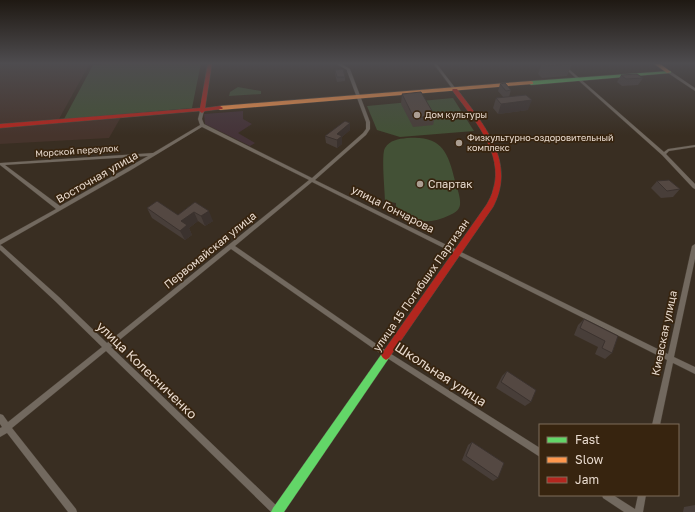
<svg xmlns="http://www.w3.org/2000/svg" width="695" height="512" font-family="'Golos Text',sans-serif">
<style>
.commercial{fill:#453338}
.industrial{fill:#46342c}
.green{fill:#435136}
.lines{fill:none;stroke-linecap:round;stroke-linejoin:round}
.street-casing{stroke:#53493f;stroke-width:0.5}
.fast-casing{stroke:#53493f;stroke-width:1}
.slow-casing{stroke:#53493f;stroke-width:1}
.jam-casing{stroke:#53493f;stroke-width:1}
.street{fill:#72695f;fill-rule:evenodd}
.fast{fill:#63d668;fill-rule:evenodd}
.slow{fill:#ff974d;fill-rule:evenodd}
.jam{fill:#b3261e;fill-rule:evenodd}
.wall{fill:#483e39}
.shaded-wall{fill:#3b322e}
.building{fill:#544842;stroke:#3b322e}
.poi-dot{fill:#ab9e92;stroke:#37240f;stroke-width:1.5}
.labels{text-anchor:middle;stroke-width:3.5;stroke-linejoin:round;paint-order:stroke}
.far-poi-label{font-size:9px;fill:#e8dace;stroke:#37240f;text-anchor:start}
.far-street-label{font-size:9px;fill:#e8dace;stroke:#37240f}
.street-label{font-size:11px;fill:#e8dace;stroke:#37240f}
.poi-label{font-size:11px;fill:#e8dace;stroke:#37240f;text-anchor:start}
.near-street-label{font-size:13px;fill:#e8dace;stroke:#37240f}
</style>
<rect width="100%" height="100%" fill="#392e22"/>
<polygon class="commercial" points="243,111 243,119 252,124 238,133 255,143 250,146 205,124 204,114"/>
<g class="industrial">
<polygon points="34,63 90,63 59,119 0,124 0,65"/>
<polygon points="121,117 109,138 0,144 0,128"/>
</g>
<g class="green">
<polygon points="118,63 201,63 192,108 64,119 93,65"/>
<polygon points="238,87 261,91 261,94 229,96 230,92"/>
<polygon points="453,98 474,131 400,137 377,130 367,106"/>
<path d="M407,138C441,135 448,151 455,181C457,188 461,198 460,205C459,211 454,213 450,215C431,225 415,222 396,214V203L385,201C385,192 381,154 385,148C390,140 398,139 407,138Z"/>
</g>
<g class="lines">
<defs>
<g id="street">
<path d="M335,63H340L350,69L370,122V129L366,135L315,180L668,354L692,246L695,244V259L674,357L695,367V374L673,363L660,425H652L667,360L312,182L235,246L388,352L540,448V457L384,356L231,249L111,347L280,509L281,512H271L106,351L12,428L76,509L77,512H68L7,433L0,437V428L2,427L0,424V414L3,415L8,422L102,347L55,301L0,250V240L56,209L0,165V163L153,153L200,125L198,119L200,111L202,110L204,111L202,119L204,124L312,178L363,133L366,129V122L347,71V70ZM202,127L309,180L107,343L59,297L2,246L0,245L131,170ZM148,156L60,206L5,165Z"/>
<polygon points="433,63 436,63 456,89 456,91 454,91"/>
<polygon points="559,63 562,63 664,152 668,149 695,145 695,147 669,151 666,154 695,184 695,189 693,188 662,155"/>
<polygon points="668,71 670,71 695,88 695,91 668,73"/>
<polygon points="602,495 613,495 635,509 638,495 646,495 643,512 624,512 603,498"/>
</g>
<g id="fast">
<polygon points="669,71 671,71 671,73 531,85 528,83 531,81"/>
<polygon points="386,350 389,352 391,355 389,358 284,512 271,512 273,508 383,352"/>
</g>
<g id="slow">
<polygon points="653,63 659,63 671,72 667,73"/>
<polygon points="531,81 533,82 533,84 220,110 217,108 220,106"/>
</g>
<g id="jam">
<polygon points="208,63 212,63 205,108 220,106 223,108 222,109 205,111 202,113 199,111 0,128 0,124 200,108"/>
<path d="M453,89H457C483,124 517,161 493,207L389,358L386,360L383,358L381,355L383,352L487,204C489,200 492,195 493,190C505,153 472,117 452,90Z"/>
</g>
</defs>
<use href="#street" class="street-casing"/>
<use href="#fast" class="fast-casing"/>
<use href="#slow" class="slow-casing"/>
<use href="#jam" class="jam-casing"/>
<use href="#street" class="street"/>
<use href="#fast" class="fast"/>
<use href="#slow" class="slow"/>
<use href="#jam" class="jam"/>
</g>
<g class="wall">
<polygon points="446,63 467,63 447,65"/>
<polygon points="542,63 572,63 572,64 567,76 542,78 538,74"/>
<polygon points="335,70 345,77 345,81 337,82 335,74"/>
<polygon points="621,75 643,78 638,85 622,86 617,82"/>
<polygon points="500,84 511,90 509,97 528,110 498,114 493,108 496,98 503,97 498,91"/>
<polygon points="402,94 435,116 433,125 413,127 401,104"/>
<polygon points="350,130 342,137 342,144 337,148 326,143 325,136"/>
<polygon points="657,181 680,189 673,197 661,198 651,188"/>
<polygon points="195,202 213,221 205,226 198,221 189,228 192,235 185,240 152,218 147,208 178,215"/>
<polygon points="584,319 618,336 612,353 605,359 595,354 598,347 574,335 578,325"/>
<polygon points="507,371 531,402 525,406 496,388 502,376"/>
<polygon points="472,442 498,478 493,481 462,460 468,445"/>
<polygon points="695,505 695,512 683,512 684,507"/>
</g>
<g class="shaded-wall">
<polygon points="532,100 528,110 498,114 501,104"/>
<polygon points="350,123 350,130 342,137 342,144 337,148 337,134"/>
<polygon points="209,211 213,221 205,226 201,216"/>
<polygon points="194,212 198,221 189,228 192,235 185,240 180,231 181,221"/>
</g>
<g class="building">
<polygon points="544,63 572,63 572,64 547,66"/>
<polygon points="343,69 345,77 337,77 335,70"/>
<polygon points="637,74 643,78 626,79 621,75"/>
<polygon points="505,83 511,90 506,91 500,84"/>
<polygon points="421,92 435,116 414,118 402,94"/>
<polygon points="526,95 532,100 501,104 496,98"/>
<polygon points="345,121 350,123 337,134 342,136 337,140 325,136"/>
<polygon points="669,180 680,189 667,191 657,181"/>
<polygon points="157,201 178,215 195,202 209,211 201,216 194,212 181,221 187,225 180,231 147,208"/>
<polygon points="584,319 618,336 612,353 602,348 605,341 580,328"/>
<polygon points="507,371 536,390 531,402 501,382"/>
<polygon points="472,442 504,463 498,478 466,456"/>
</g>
<linearGradient id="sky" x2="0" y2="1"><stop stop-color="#1f1913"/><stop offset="0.47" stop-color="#4e4c4f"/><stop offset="1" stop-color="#4e4c4f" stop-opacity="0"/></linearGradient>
<rect width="695" height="135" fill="url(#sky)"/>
<g class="poi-dot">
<circle cx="417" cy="115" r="4"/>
<circle cx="459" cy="143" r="4"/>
<circle cx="420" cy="184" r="4"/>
</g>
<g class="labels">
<g class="far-poi-label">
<text x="425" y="118">Дом культуры</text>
<text x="467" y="141">Физкультурно-оздоровительный<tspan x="467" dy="10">комплекс</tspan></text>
</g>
<g class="far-street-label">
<text transform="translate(77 151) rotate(-4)" y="3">Морской переулок</text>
</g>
<g class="street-label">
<text transform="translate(97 177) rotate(-30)" y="4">Восточная улица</text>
<text transform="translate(393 209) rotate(27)" y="4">улица Гончарова</text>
<text transform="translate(210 250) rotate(-39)" y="4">Первомайская улица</text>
<text transform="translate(421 285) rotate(-55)" y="4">улица 15 Погибших Партизан</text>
<text transform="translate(664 333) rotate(-78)" y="4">Киевская улица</text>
</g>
<g class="poi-label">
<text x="428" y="188">Спартак</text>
</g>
<g class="near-street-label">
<text transform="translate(147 370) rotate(44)" y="5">улица Колесниченко</text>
<text transform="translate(441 374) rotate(33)" y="5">Школьная улица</text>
</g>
</g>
<rect x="539" y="424" width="140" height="72" fill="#37240f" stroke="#7e6d5b"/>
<rect x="547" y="437" width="20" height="6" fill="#63d668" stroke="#7e6d5b"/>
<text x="575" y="444" font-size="12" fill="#e8dace">Fast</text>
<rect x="547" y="457" width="20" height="6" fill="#ff974d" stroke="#7e6d5b"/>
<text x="575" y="464" font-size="12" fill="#e8dace">Slow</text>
<rect x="547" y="477" width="20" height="6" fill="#b3261e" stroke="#7e6d5b"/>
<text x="575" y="484" font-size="12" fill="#e8dace">Jam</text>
</svg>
